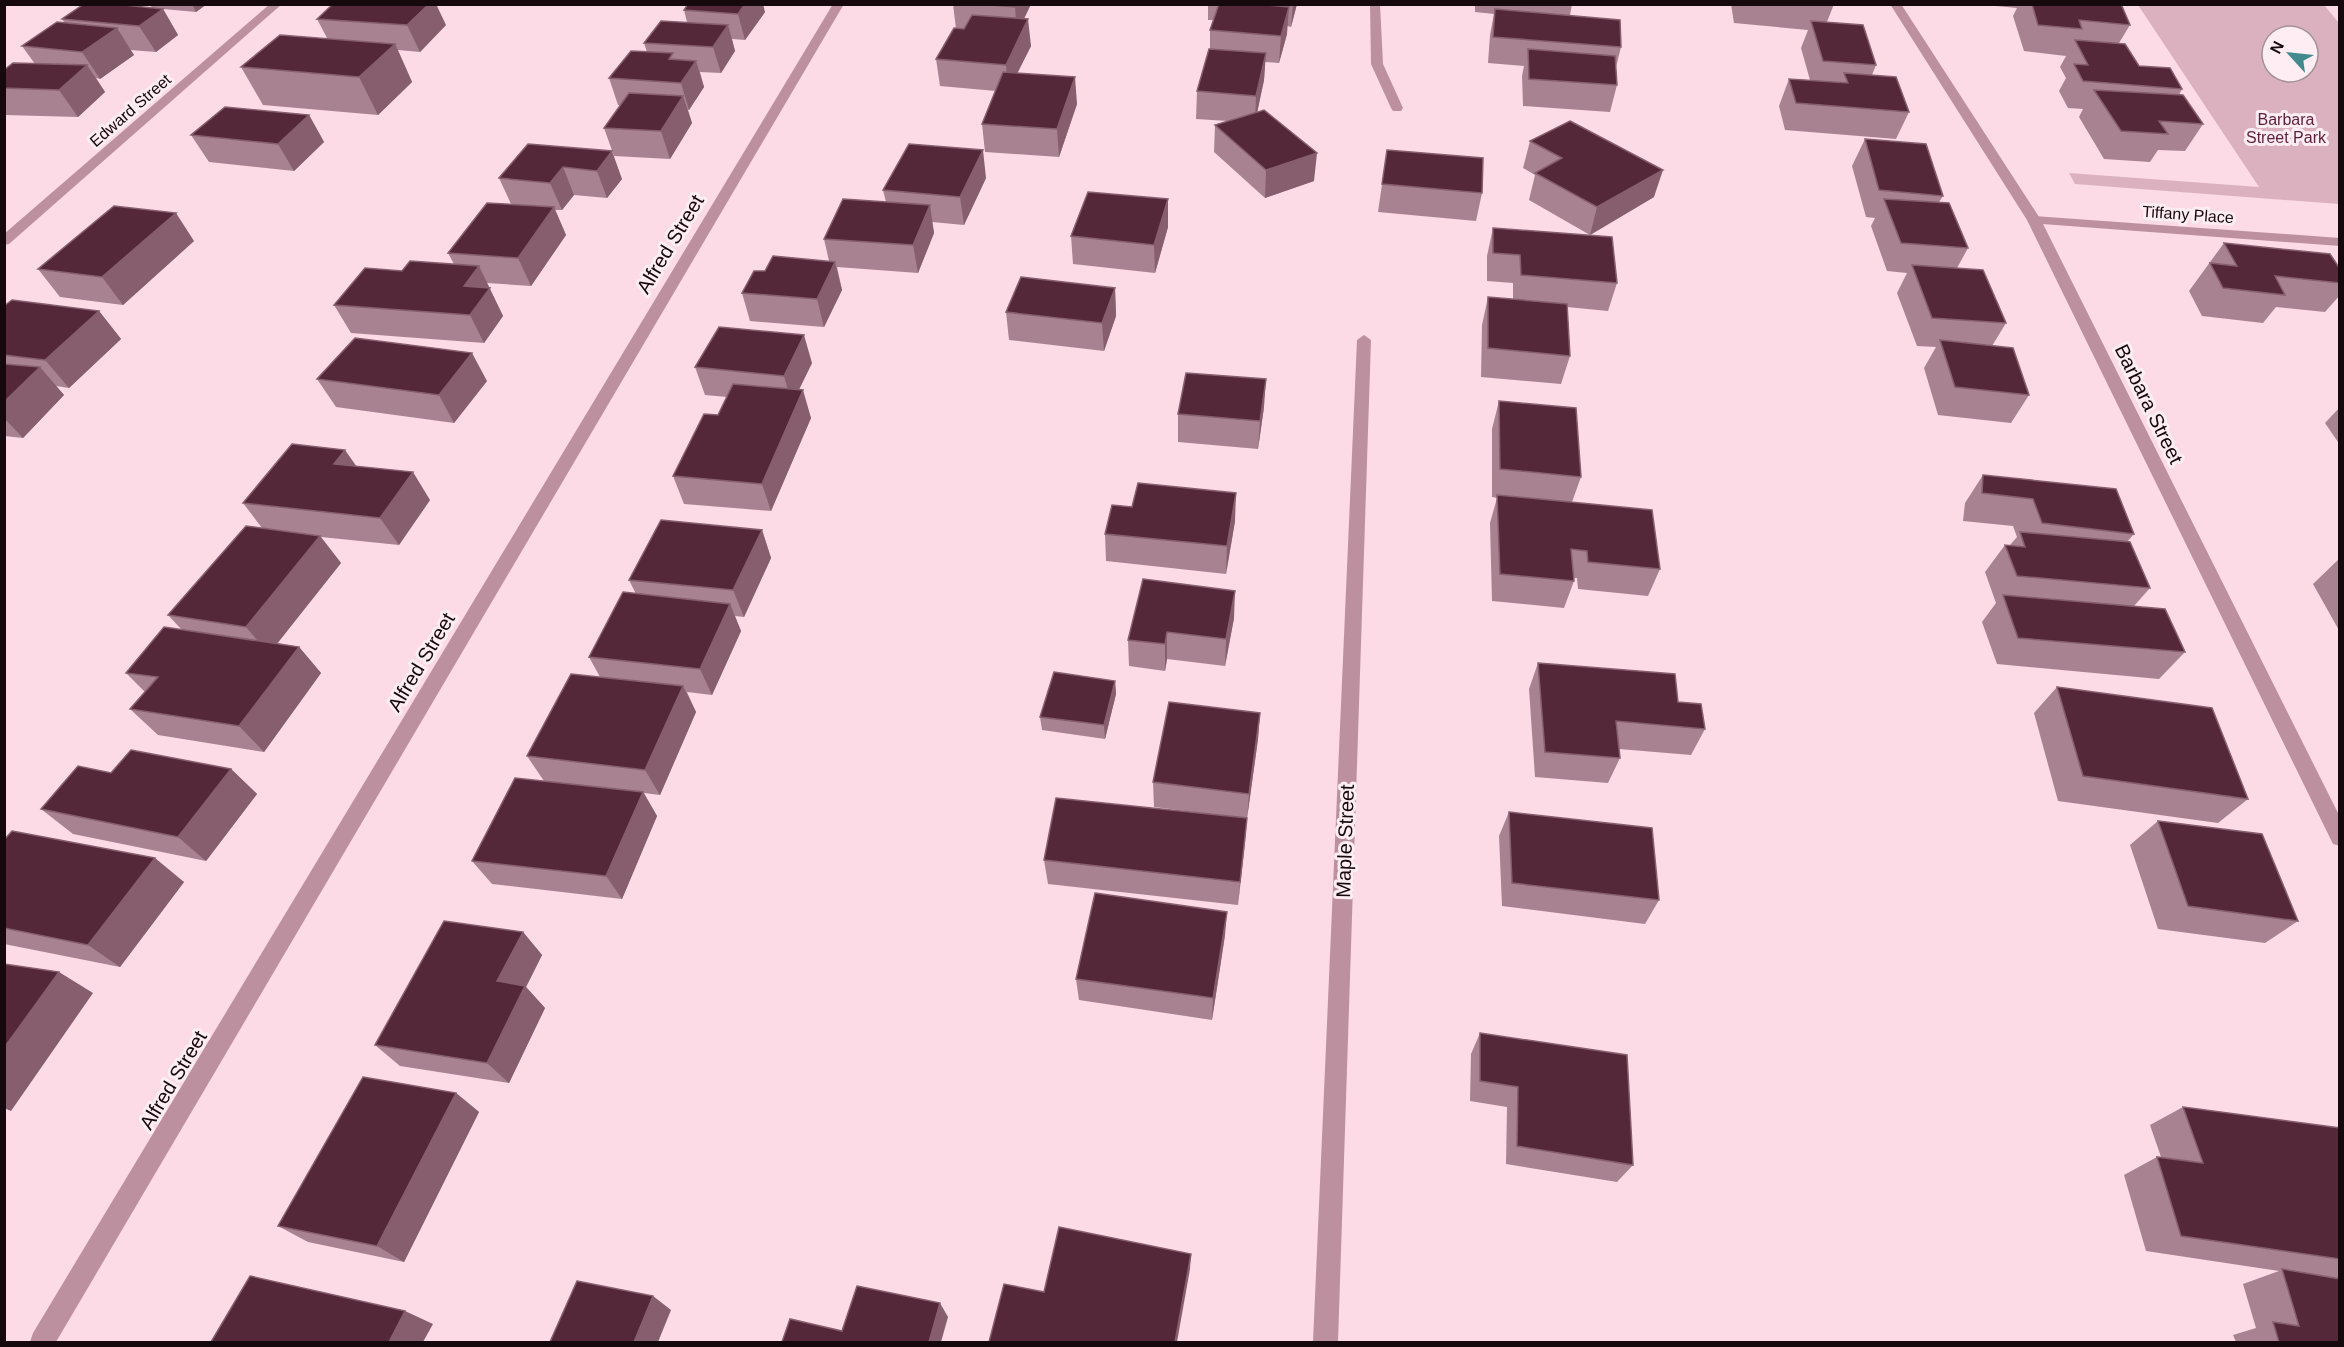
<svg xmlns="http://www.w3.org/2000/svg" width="2344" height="1347" font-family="Helvetica,sans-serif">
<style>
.green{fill:#dcb1bf;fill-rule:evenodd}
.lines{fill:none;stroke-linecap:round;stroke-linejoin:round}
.lane{fill:#bd90a0;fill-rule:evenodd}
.street{fill:#bd90a0;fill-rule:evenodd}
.wall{fill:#a88290}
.shaded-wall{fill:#865e6d}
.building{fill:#542839;stroke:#865e6d;stroke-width:1.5}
.labels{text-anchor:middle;stroke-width:6;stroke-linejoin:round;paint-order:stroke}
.far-street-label{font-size:16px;fill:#16090e;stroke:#feeef3}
.far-park-label{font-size:16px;fill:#5f1e3a;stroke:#feeef3}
.street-label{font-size:20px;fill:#16090e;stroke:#feeef3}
</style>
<rect width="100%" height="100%" fill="#fcdbe6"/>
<path class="green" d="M2138,5H2324L2339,23V204L2075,184L2069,173L2259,187ZM2272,36H2308V72H2272Z"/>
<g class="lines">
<polygon class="lane" points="2034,216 2340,238 2340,246 2029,223 2027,220 2029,217"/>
<g class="street">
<polygon points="270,4 282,4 9,244 4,245 4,234"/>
<polygon points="833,4 844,4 56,1342 30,1342 33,1333"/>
<polygon points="1370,4 1380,4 1383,64 1403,108 1401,111 1393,111 1391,108 1371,64"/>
<polygon points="1890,4 1901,4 2041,220 2340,817 2340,846 2333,844 2027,220"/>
<polygon points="1364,335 1371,340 1338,1342 1313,1342 1357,340"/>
</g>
</g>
<g class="wall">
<polygon points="150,4 207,4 196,12 163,9 178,35 156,52 130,50 134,55 100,79 96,78 105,92 78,117 4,115 4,70 35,64 22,46 65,23 62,19 152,8"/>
<polygon points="953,4 1031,4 1024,19 1031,46 1017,73 1077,104 1059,157 985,152 982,124 996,91 940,86 936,59 956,29"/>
<polygon points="1208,4 1297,4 1291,27 1287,26 1287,34 1279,63 1265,62 1264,80 1257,112 1314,181 1265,198 1214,152 1215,125 1228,121 1196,119 1197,91 1210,49 1210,30 1214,20 1208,20"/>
<polygon points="1475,4 1572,4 1570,15 1621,47 1616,67 1617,85 1610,112 1523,106 1522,76 1524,66 1488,63 1490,35 1494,14 1475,12"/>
<polygon points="1731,4 1834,4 1827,22 1876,65 1872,75 1909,112 1896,139 1785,130 1779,106 1789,79 1810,80 1801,48 1808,30 1734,23"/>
<polygon points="1995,4 2121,4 2130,25 2119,43 2139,66 2182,89 2179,95 2203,124 2185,151 2158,150 2150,162 2104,159 2079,117 2083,109 2068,108 2059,91 2066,78 2060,67 2066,56 2024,51 2013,16 2017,8 1996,6"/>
<polygon points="684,10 765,12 745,40 732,39 735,51 721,73 700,72 704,87 689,110 688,110 692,123 670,159 614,156 604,128 621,105 618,105 609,78 647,52 644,43 687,22"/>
<polygon points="317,19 446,25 420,52 398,50 412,82 378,115 263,105 241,67 327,38"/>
<polygon points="309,115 324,142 294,171 209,162 191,135"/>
<polygon points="1865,139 1943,196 1939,202 1968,248 1957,268 2006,323 1992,346 2029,395 2011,423 1938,415 1924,368 1936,347 1917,346 1897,293 1907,273 1887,271 1871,226 1875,218 1866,217 1852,166"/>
<polygon points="1530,141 1654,197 1590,235 1529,200 1535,175 1523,168"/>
<polygon points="528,144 622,179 607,198 574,195 562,210 555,210 566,235 531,286 487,283 503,316 484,343 351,333 334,305 402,271 454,264 448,253 511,204 499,178"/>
<polygon points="1387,150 1482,193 1476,221 1378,212"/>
<polygon points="986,178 964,225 932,222 934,233 918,273 837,267 842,290 824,327 750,321 742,293 765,271 829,261 824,239 886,202 883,190"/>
<polygon points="1168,227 1155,273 1073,264 1071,236"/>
<polygon points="1493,228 1617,283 1608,311 1567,307 1570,356 1561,384 1481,377 1482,325 1488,297 1513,299 1513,283 1487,281 1487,256"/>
<polygon points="194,241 123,305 60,297 38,269"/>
<polygon points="2224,243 2340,269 2340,295 2325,312 2276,307 2263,323 2202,316 2189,291"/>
<polygon points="1115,288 1116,316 1104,351 1009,340 1006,312"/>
<polygon points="4,306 99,311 121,339 69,388 56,386 64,395 23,438 4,436"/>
<polygon points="812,363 799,389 811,418 771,511 684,504 673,476 718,415 727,397 705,395 695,367"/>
<polygon points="317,379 487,381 454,423 336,407"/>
<polygon points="1499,401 1581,477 1572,502 1660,569 1648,596 1578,589 1577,578 1574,578 1574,581 1564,608 1492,601 1490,523 1497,498 1492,497 1492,429"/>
<polygon points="1264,407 1258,449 1178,442 1178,414"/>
<polygon points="2340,407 2340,445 2325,423"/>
<polygon points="356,466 430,500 399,545 321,537 341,563 277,643 299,647 321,673 264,752 158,735 130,709 145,692 126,673 182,630 168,615 262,528 243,503"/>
<polygon points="1983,475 2134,534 2127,542 2150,588 2134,606 2185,652 2159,679 1997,664 1982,622 1996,603 1985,572 2005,545 2010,545 2017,537 2013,526 1963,521 1965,503"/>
<polygon points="1132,507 1235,521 1226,574 1106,561 1105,534"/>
<polygon points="762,530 771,558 744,617 735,616 741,631 712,695 687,692 696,712 660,795 644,793 657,816 622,899 492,884 472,861 544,781 527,756 600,677 589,657 636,594 629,580"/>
<polygon points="2340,558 2340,632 2313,584"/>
<polygon points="1234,618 1225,666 1167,659 1165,671 1129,666 1128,640"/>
<polygon points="1538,663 1678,702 1705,729 1691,755 1619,749 1620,758 1608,783 1535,777 1529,689"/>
<polygon points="1115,681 1116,694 1105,739 1042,730 1040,717"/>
<polygon points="2057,687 2248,799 2218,823 2058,801 2034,713"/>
<polygon points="1260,713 1258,739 1247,818 1238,905 1048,884 1044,860 1217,815 1154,807 1153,782"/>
<polygon points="231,769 257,794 206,861 73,834 41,809 111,773"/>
<polygon points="1509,812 1659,900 1645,924 1502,906 1499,836"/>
<polygon points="2158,821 2298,921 2265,943 2158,929 2130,845"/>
<polygon points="4,840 184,882 120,967 4,944"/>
<polygon points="523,932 542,955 526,987 545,1008 509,1083 400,1066 375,1045"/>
<polygon points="1225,935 1212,1020 1079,1000 1076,979"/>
<polygon points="1480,1033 1633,1165 1617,1182 1506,1164 1507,1107 1470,1101 1471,1054"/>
<polygon points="456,1093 479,1112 404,1262 308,1242 278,1226"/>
<polygon points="2183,1107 2340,1128 2340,1342 2236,1342 2233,1335 2256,1328 2243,1284 2279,1271 2146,1251 2124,1175 2157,1157 2161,1157 2150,1125"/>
</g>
<g class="shaded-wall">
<polygon points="192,4 207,4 196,12"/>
<polygon points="429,4 436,4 446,25 420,52 407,25"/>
<polygon points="745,4 763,4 765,12 745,40 738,14"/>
<polygon points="1016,4 1031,4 1017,33 1015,7"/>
<polygon points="1293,4 1297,4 1291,27"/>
<polygon points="1289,7 1287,34 1279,63 1281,36"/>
<polygon points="163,9 178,35 156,52 139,26"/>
<polygon points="1028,19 1031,46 1008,92 1006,65"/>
<polygon points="728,25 735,51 721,73 713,47"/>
<polygon points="117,28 134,55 100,79 82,52"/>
<polygon points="395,44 412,82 378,115 359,77"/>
<polygon points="1266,53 1264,80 1255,123 1256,96"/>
<polygon points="696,61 704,87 689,110 681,83"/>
<polygon points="87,65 105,92 78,117 59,90"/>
<polygon points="1075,77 1077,104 1059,157 1057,129"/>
<polygon points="683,96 692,123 670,159 661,131"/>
<polygon points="309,115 324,142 294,171 278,144"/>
<polygon points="983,150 986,178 964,225 960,197"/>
<polygon points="612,151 622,179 607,198 597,171"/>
<polygon points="1317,153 1314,181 1265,198 1266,170"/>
<polygon points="563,167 574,195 562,210 550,183"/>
<polygon points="1663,170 1654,197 1590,235 1597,207"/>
<polygon points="1168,199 1168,227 1155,273 1154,245"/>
<polygon points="930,205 934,233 918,273 913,245"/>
<polygon points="554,207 566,235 531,286 518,258"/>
<polygon points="176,213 194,241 123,305 102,277"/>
<polygon points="835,262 842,290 824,327 817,299"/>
<polygon points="479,266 503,316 484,343 470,315 464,286"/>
<polygon points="1115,288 1116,316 1104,351 1102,323"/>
<polygon points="99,311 121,339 69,388 45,360"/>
<polygon points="804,335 812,363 792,404 784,376"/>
<polygon points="472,353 487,381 454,423 439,395"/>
<polygon points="40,367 64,395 23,438 4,418 4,402"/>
<polygon points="1266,379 1264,407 1258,449 1260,421"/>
<polygon points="803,390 811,418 771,511 762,484"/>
<polygon points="345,450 364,477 334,464"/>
<polygon points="413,472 430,500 399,545 380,518"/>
<polygon points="1236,493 1235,521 1226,574 1227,546"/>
<polygon points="762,530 771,558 744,617 733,590"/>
<polygon points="320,536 341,563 269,654 246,627"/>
<polygon points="1235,591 1234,618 1225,666 1226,639"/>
<polygon points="730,604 741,631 712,695 700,669"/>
<polygon points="1167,632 1167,659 1165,671 1165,644"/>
<polygon points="299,647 321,673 264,752 239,726"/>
<polygon points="1115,681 1116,694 1105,739 1104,725"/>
<polygon points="683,686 696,712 660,795 645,770"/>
<polygon points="1260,713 1258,739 1247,819 1249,794"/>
<polygon points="231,769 257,794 206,861 178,837"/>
<polygon points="643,792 657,816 622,899 606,876"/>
<polygon points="1247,818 1245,843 1238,905 1240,882"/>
<polygon points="155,858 184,882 120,967 88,945"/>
<polygon points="1227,912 1225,935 1212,1020 1213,998"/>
<polygon points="523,932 542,955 526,987 545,1008 509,1083 487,1063 497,981"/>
<polygon points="59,972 93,993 11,1111 4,1108 4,1048"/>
<polygon points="456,1093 479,1112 404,1262 377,1246"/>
<polygon points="1191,1254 1190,1269 1177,1342 1175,1342"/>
<polygon points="653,1296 671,1310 658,1342 634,1342"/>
<polygon points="940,1303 948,1317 941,1342 929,1342"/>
<polygon points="405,1311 433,1324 423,1342 389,1342"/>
</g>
<g class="building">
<polygon points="84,4 114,4 163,9 139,26 62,19"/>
<polygon points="333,4 429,4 407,25 317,19"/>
<polygon points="688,4 745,4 738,14 684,10"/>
<polygon points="979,4 1016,4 1015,7"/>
<polygon points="1219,4 1255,4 1289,7 1281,36 1210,30"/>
<polygon points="2032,4 2121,4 2130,25 2079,20 2082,29 2038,25"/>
<polygon points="1495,9 1620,20 1621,47 1493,37"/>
<polygon points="972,15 1028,19 1006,65 936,59 954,28 964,29"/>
<polygon points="661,21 728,25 713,47 644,43"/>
<polygon points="1811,21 1863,25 1876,65 1823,61"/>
<polygon points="57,22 117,28 82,52 22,46"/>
<polygon points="280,35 395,44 359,77 241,67"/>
<polygon points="2075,40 2125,44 2139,66 2170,68 2182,89 2083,81 2074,64 2088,65"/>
<polygon points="1209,49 1266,53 1256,96 1197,91"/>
<polygon points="1528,49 1615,56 1617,85 1529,79"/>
<polygon points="631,51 673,53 669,59 696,61 681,83 609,78"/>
<polygon points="13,63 87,65 59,90 4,88 4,70"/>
<polygon points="1003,72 1075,77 1057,129 982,124"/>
<polygon points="1844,73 1896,77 1909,112 1796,103 1789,79 1848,83"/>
<polygon points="2094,90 2183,95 2203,124 2159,121 2168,134 2121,131"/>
<polygon points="629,93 683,96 661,131 604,128"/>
<polygon points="225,107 309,115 278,144 191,135"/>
<polygon points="1264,110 1317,153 1266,170 1215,125"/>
<polygon points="1570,121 1663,170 1597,207 1535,173 1562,158 1530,141"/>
<polygon points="1865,139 1926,144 1943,196 1879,190"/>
<polygon points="528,144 612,151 597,171 563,167 550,183 499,178"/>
<polygon points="909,144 983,150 960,197 883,190"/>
<polygon points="1387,150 1483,158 1482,193 1382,184"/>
<polygon points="1088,192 1168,199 1154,245 1071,236"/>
<polygon points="843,199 930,205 913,245 824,239"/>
<polygon points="1884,199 1949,203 1968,248 1901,243"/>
<polygon points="487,203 554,207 518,258 448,253"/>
<polygon points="114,206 176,213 102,277 38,269"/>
<polygon points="1493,228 1612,237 1617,283 1521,275 1520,255 1493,253"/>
<polygon points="2224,243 2330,254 2340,269 2340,283 2275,276 2285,295 2223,288 2210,263 2237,266"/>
<polygon points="773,256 835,262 817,299 742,293 754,271 765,271"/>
<polygon points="410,261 479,266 464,286 490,288 470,315 334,305 365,268 402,271"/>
<polygon points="1912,265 1983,270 2006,323 1932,318"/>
<polygon points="1021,277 1115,288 1102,323 1006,312"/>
<polygon points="1488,297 1567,304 1570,356 1488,348"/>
<polygon points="12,300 99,311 45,360 4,355 4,306"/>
<polygon points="719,327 804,335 784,376 695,367"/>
<polygon points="355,338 472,353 439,395 317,379"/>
<polygon points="1940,340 2013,348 2029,395 1955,387"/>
<polygon points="4,364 40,367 4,402"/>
<polygon points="1186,373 1266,379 1260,421 1178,414"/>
<polygon points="733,384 803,390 762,484 673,476 704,414 718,415"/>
<polygon points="1499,401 1576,408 1581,477 1500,469"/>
<polygon points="292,444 345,450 334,464 413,472 380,518 243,503"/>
<polygon points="1983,475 2116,489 2134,534 2042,523 2033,499 1982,493"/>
<polygon points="1138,483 1236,493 1227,546 1105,534 1112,505 1132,507"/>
<polygon points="1497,495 1652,510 1660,569 1588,562 1587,551 1571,549 1574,581 1500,574"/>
<polygon points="661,520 762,530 733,590 629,580"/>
<polygon points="246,526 320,536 246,627 168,615"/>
<polygon points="2020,532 2130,542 2150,588 2017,576 2005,545 2025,547"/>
<polygon points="1143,579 1235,591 1226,639 1167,632 1165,644 1128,640"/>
<polygon points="623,592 730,604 700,669 589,657"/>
<polygon points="2003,595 2165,609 2185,652 2018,638"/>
<polygon points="164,627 299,647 239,726 130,709 158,677 126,673"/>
<polygon points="1538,663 1675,674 1678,702 1701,704 1705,729 1616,721 1620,758 1545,752"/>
<polygon points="1054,672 1115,681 1104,725 1040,717"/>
<polygon points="571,674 683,686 645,770 527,756"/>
<polygon points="2057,687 2212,708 2248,799 2083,776"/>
<polygon points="1169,702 1260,713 1249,794 1153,782"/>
<polygon points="131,750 231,769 178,837 41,809 78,766 111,773"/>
<polygon points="515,778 643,792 606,876 472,861"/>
<polygon points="1056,798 1247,818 1240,882 1044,860"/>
<polygon points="1509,812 1652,828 1659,900 1512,883"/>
<polygon points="2158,821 2262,834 2298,921 2188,906"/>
<polygon points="12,831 155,858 88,945 4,928 4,840"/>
<polygon points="1095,893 1227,912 1213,998 1076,979"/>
<polygon points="444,921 523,932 497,981 525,986 487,1063 375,1045"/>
<polygon points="4,964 59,972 4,1048"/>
<polygon points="1480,1033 1627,1055 1633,1165 1517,1146 1518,1087 1480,1081"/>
<polygon points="363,1077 456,1093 377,1246 278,1226"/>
<polygon points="2183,1107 2340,1128 2340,1259 2181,1236 2157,1157 2203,1163"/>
<polygon points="1059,1227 1191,1254 1175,1342 989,1342 1004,1284 1044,1292"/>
<polygon points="2282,1269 2340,1279 2340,1342 2279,1342 2273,1322 2299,1326"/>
<polygon points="250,1276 405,1311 389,1342 211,1342"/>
<polygon points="577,1281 653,1296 634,1342 550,1342"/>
<polygon points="857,1286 940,1303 929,1342 782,1342 790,1319 842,1331"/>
</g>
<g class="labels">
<g class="far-street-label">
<text transform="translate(130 110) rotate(-41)" y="6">Edward Street</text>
<text transform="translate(2188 214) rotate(4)" y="6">Tiffany Place</text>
</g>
<g class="far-park-label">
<text x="2286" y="125">Barbara<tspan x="2286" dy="18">Street Park</tspan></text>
</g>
<g class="street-label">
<text transform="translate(670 244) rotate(-59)" y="7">Alfred Street</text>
<text transform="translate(2149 404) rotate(64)" y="7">Barbara Street</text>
<text transform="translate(421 662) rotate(-59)" y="7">Alfred Street</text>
<text transform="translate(1345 841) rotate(-88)" y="7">Maple Street</text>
<text transform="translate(173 1080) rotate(-59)" y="7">Alfred Street</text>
</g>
</g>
<rect width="2344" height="1347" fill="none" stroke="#16090e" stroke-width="12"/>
<g transform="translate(2290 54) rotate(297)"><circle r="28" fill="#feeef3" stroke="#a19297" stroke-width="1.5"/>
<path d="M0-4.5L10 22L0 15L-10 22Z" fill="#428a8d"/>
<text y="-9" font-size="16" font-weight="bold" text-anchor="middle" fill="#16090e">N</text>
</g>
</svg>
